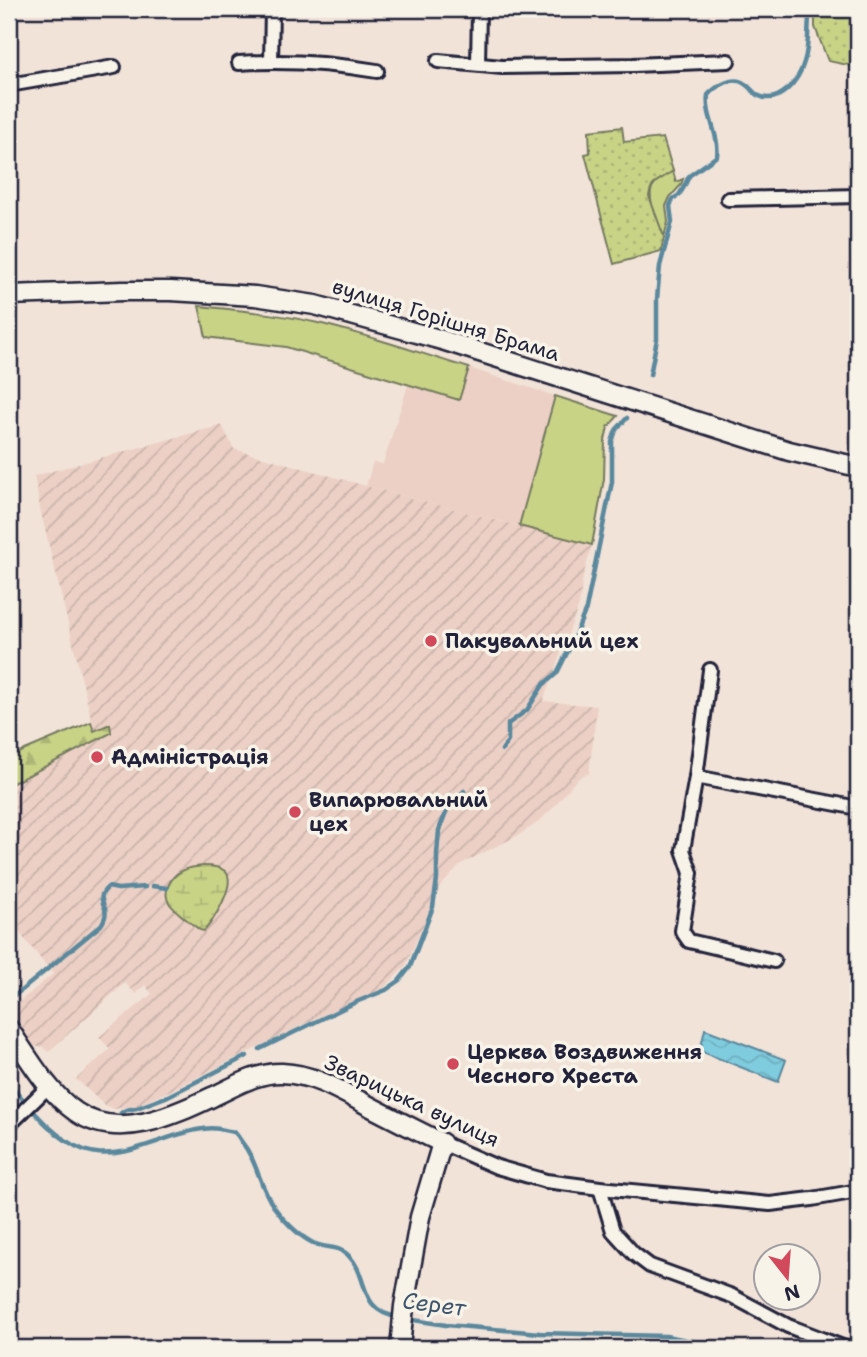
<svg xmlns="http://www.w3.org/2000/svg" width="867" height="1357" font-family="'Shantell Sans',sans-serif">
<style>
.built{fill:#ecd0c5}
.industrial{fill:url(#industrial-furrows)}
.grass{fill:#c8d386;stroke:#757a60;stroke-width:2}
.forest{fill:url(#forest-firs);stroke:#757a60;stroke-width:2}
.wetland{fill:url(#wetland-marsh);stroke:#757a60;stroke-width:2}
.garden{fill:url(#garden-dots);stroke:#757a60;stroke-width:2}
.water{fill:url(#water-waves);stroke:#5a889d;stroke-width:2}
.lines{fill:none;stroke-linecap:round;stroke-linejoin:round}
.stream{stroke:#5a889d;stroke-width:4.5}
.street-casing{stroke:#22223b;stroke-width:18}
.secondary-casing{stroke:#22223b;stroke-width:23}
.street{stroke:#f7f3e8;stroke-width:12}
.secondary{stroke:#f7f3e8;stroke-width:18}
.poi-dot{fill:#d1495b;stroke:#f7f3e8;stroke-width:2.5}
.labels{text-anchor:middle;stroke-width:7;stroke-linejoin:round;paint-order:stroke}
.street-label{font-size:21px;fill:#22223b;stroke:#f7f3e8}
.poi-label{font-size:21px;font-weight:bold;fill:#22223b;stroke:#f7f3e8;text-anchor:start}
.water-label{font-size:23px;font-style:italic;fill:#3e556c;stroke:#f7f3e8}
</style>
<defs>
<pattern id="industrial-furrows" width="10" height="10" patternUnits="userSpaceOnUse" patternTransform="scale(1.75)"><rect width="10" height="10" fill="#ecd0c5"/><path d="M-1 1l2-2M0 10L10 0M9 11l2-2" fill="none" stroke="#cab2aa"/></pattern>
<pattern id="forest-firs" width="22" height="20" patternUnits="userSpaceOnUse" patternTransform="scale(1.75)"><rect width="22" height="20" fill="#c8d386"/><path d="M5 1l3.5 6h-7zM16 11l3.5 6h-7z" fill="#acb575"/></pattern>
<pattern id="wetland-marsh" width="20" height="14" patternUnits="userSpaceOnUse" patternTransform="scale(1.75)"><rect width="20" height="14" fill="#c8d386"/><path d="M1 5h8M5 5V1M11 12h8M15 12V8" fill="none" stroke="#acb575"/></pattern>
<pattern id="garden-dots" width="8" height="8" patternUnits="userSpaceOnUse" patternTransform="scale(1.75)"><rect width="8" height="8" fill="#c8d386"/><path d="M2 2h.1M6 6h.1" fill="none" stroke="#acb575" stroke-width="1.8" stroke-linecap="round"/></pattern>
<pattern id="water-waves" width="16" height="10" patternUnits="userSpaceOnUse" patternTransform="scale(1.75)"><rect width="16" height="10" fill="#7fccde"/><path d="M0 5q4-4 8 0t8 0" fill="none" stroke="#6dafbf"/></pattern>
</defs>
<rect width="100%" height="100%" fill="#f2e3d8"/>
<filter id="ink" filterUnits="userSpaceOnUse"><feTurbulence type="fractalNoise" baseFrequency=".0143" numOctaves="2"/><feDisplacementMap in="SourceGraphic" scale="14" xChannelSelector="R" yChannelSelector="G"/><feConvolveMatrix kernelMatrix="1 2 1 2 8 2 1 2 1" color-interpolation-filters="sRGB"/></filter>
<g filter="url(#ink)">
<polygon class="built" points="469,368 555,396 519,526 366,486 373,462 383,464 408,385 458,400"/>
<polygon class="industrial" points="222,425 234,449 366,486 592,545 583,577 579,605 543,701 597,706 589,774 583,775 576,780 552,809 536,824 517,836 461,864 440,887 405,967 383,989 315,1019 176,1088 137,1106 114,1109 104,1105 76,1079 110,1049 99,1037 152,994 145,985 136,994 125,983 48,1052 43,1047 34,1047 9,1010 53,974 9,920 9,772 94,730 41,513 34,476"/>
<g class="grass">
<path d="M673,171L676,182L683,179L681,185L670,197L666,206L668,222L664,237C659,224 644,196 654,184C659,179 666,175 673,171Z"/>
<path d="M199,306C239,310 279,314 318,323C369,335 419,353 469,368L459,400L286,347L206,337Z"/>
<polygon points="555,396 618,416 608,427 605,440 604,479 592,545 519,526"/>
</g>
<polygon class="forest" points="91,722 94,731 110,724 111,733 9,785 9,758 25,750"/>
<path class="wetland" d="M204,866C210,866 220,867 225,871C238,882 213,922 204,931L200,930C193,925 175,911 170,904C161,893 171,876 182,871C188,867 196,867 204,866Z"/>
<g class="garden">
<polygon points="815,9 858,9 858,67 828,61 815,27"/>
<polygon points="622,127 624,142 663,138 673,171 656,182 651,188 649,196 664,237 661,251 614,264 585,154 590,153 589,131"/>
</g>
<polygon class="water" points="705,1029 786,1060 778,1082 700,1051"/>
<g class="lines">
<g class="stream">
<path d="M650,375L657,339V299L660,266L672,222L670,206L673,199L679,195L684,187L689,176L717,156C720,135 705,116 708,95C716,86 734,75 745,84C750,87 753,92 757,95C779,107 799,80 804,62C810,44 807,27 810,9"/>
<polyline points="502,750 508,741 508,724 527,710 543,685 557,673 571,645 586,609 612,482 612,442 616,430 627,418"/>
<polyline points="152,886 167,888"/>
<path d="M9,999L22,990L101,925C115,905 91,902 108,887L118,889L145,887"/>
<polyline points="260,1049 356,1002 386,990 399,981 410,967 433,907 437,879 437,854 439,830 448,807 464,791"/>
<path d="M9,1083C31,1108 52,1137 84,1150C123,1164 165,1133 203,1129C210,1128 217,1128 224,1130C227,1131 231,1131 234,1132C237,1134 239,1138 241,1141C258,1162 259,1186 274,1207C283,1220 299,1236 313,1243C325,1249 337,1245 348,1255C370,1276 357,1311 398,1317"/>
<polyline points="121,1113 126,1110 137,1108 166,1097 247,1056"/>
<polyline points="407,1319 446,1325 540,1333 666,1336 729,1348"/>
</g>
<defs>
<g id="street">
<polyline points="438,61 502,67 633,65 728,61"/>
<polyline points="271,62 272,9"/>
<path d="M239,63C286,60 331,63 377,71"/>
<polyline points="478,64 479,9"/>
<polyline points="9,85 114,67"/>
<polyline points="728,199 858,196"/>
<polyline points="710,670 696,777 683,850 691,873 682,931 689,941 774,961"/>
<polyline points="696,777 858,808"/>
<polyline points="9,1125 49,1086"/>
<polyline points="442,1143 497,1167 546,1181 600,1188 770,1204 812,1199 858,1191"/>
<polyline points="600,1188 613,1231 634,1254 650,1266 732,1296 788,1326 845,1348"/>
</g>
<g id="secondary">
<polyline points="9,295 123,291 171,291 255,296 315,305 442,340 789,451 858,467"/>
<path d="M9,1029C27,1056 49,1094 76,1112C118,1141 172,1116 212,1097C234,1087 257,1072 282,1073C314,1074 343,1092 371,1107C394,1119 418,1131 442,1143L420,1217L404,1306L400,1348"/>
</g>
</defs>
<use href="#street" class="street-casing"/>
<use href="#secondary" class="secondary-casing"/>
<use href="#street" class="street"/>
<use href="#secondary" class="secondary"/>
</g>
</g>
<g class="poi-dot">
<circle cx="431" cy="641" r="7"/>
<circle cx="97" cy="757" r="7"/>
<circle cx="295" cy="812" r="7"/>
<circle cx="453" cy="1064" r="7"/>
</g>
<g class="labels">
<g class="street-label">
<text transform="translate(446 320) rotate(17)" y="7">вулиця Горішня Брама</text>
<text transform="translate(412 1101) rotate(25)" y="7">Зварицька вулиця</text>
</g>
<g class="poi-label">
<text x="445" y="648">Пакувальний цех</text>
<text x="111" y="764">Адміністрація</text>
<text x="309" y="807">Випарювальний<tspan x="309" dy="24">цех</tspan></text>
<text x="467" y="1059">Церква Воздвиження<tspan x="467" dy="24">Чесного Хреста</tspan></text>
</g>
<g class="water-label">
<text transform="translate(434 1304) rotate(7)" y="8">Серет</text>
</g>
</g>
<rect width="867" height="1357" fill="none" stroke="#f7f3e8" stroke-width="35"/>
<rect x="18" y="18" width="832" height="1322" fill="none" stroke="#22223b" stroke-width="2.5" filter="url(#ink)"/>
<g transform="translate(787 1277) rotate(163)"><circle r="33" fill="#f7f3e8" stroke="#a29fa3" stroke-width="2"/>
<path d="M0-5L12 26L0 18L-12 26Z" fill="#d1495b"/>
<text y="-10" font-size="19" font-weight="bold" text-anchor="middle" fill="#22223b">N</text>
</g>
</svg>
